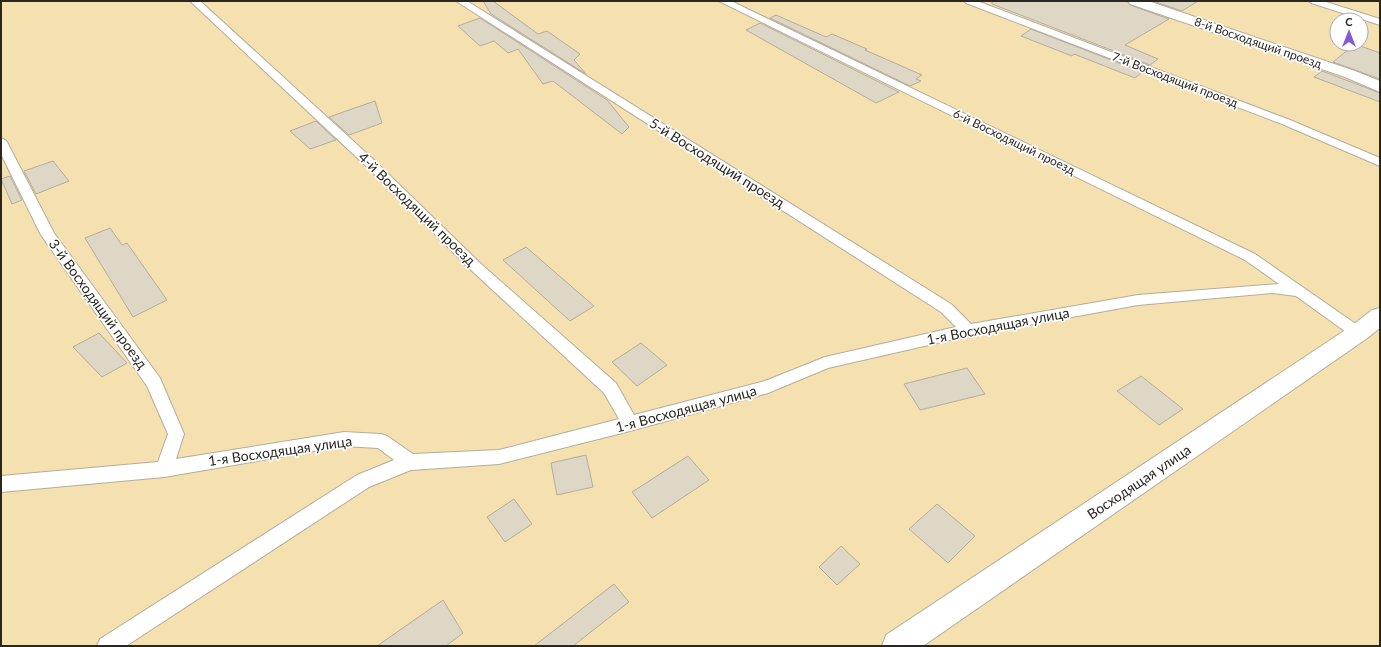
<svg xmlns="http://www.w3.org/2000/svg" width="1381" height="647" font-family="Lato,sans-serif">
<style>
.green{fill:#f5e0af;fill-rule:evenodd}
.building{fill:#ded7c6;stroke:#b4ad9d}
.lines{fill:none;stroke-linecap:round;stroke-linejoin:round}
.lane-casing{stroke:#b4ad9c;stroke-width:2}
.street-casing{stroke:#b4ad9c;stroke-width:2}
.lane{fill:#fff;fill-rule:evenodd}
.street{fill:#fff;fill-rule:evenodd}
.labels{text-anchor:middle;stroke-width:3.5;stroke-linejoin:round;paint-order:stroke}
.far-street-label{font-size:12px;fill:#2a2721;stroke:#fff}
.street-label{font-size:14px;fill:#2a2721;stroke:#fff}
</style>
<rect width="100%" height="100%" fill="#fcf4e3"/>
<path class="green" d="M1,1H1380V646H1ZM1337,20H1361V44H1337Z"/>
<g class="building">
<polygon points="483,1 493,1 538,34 547,31 580,54 574,60 586,74 491,14"/>
<polygon points="992,1 1127,1 1130,5 1169,19 1125,45 1158,59 1150,65 992,4"/>
<polygon points="1153,1 1198,1 1182,11"/>
<polygon points="776,15 826,37 832,34 867,49 865,50 922,75 916,79 921,81 910,86 770,18"/>
<polygon points="480,18 607,100 629,127 622,134 553,81 543,84 518,49 508,53 494,41 480,46 458,26"/>
<polygon points="760,23 899,92 876,103 746,30"/>
<polygon points="1031,29 1142,72 1135,78 1074,54 1072,56 1021,36"/>
<polygon points="1355,44 1380,53 1380,79 1333,62"/>
<polygon points="1322,71 1380,93 1380,102 1314,77"/>
<polygon points="375,101 382,123 349,135 329,117"/>
<polygon points="316,121 336,140 310,149 290,131"/>
<polygon points="53,161 69,181 36,194 24,171"/>
<polygon points="10,176 22,200 12,204 1,179"/>
<polygon points="110,228 122,245 127,243 167,300 133,317 85,238"/>
<polygon points="526,247 594,306 570,321 503,260"/>
<polygon points="99,333 127,363 102,377 73,347"/>
<polygon points="641,343 667,365 637,386 612,362"/>
<polygon points="967,368 985,394 920,410 904,384"/>
<polygon points="1141,376 1183,409 1159,425 1117,391"/>
<polygon points="586,455 593,487 557,495 551,463"/>
<polygon points="688,456 709,480 652,518 632,492"/>
<polygon points="514,499 532,524 505,542 487,517"/>
<polygon points="937,504 975,536 948,563 909,529"/>
<polygon points="841,546 860,564 837,585 819,567"/>
<polygon points="614,584 629,602 573,646 534,646"/>
<polygon points="443,600 463,633 446,646 377,646"/>
</g>
<g class="lines">
<defs>
<g id="lane">
<polygon points="190,1 200,1 375,161 481,264 616,383 634,415 765,381 825,357 956,327 941,312 456,1 467,1 951,304 971,324 1138,295 1279,284 1245,260 719,1 731,1 1255,254 1363,329 1366,333 1363,337 1358,339 1353,337 1296,296 1273,293 1138,305 968,336 828,368 768,393 630,431 499,464 411,470 369,487 126,646 97,646 100,639 357,475 394,460 378,448 344,446 164,477 1,492 1,476 158,462 168,434 147,386 41,235 1,154 1,138 5,140 7,142 54,233 160,378 184,434 176,459 344,432 381,434 387,436 413,454 499,450 619,419 604,393 471,270 367,167"/>
<polygon points="964,1 977,1 1290,120 1380,158 1380,166 1282,124 966,3"/>
<polygon points="1309,1 1323,1 1380,19 1380,25 1311,3"/>
</g>
<g id="street">
<polygon points="1128,1 1148,1 1355,71 1380,81 1380,92 1345,77 1130,4"/>
<polygon points="1380,308 1380,328 1366,339 923,646 882,646 886,635 1350,327 1372,310"/>
</g>
</defs>
<use href="#lane" class="lane-casing"/>
<use href="#street" class="street-casing"/>
<use href="#lane" class="lane"/>
<use href="#street" class="street"/>
</g>
<g class="labels">
<g class="far-street-label">
<text transform="translate(1258 43) rotate(19)" y="4">8-й Восходящий проезд</text>
<text transform="translate(1175 80) rotate(21)" y="4">7-й Восходящий проезд</text>
<text transform="translate(1014 142) rotate(26)" y="4">6-й Восходящий проезд</text>
</g>
<g class="street-label">
<text transform="translate(717 163) rotate(32)" y="5">5-й Восходящий проезд</text>
<text transform="translate(417 209) rotate(44)" y="5">4-й Восходящий проезд</text>
<text transform="translate(98 304) rotate(54)" y="5">3-й Восходящий проезд</text>
<text transform="translate(998 326) rotate(-11)" y="5">1-я Восходящая улица</text>
<text transform="translate(686 409) rotate(-15)" y="5">1-я Восходящая улица</text>
<text transform="translate(280 451) rotate(-8)" y="5">1-я Восходящая улица</text>
<text transform="translate(1139 482) rotate(-34)" y="5">Восходящая улица</text>
</g>
</g>
<rect width="1381" height="647" fill="none" stroke="#2a2721" stroke-width="4"/>
<g transform="translate(1349 32)"><circle r="19" fill="#ffffff" stroke="#aaa9a6"/>
<path d="M0-3L7 15L0 10L-7 15Z" fill="#8559d3"/>
<text y="-6" font-size="11" font-weight="bold" text-anchor="middle" fill="#2a2721">С</text>
</g>
</svg>
